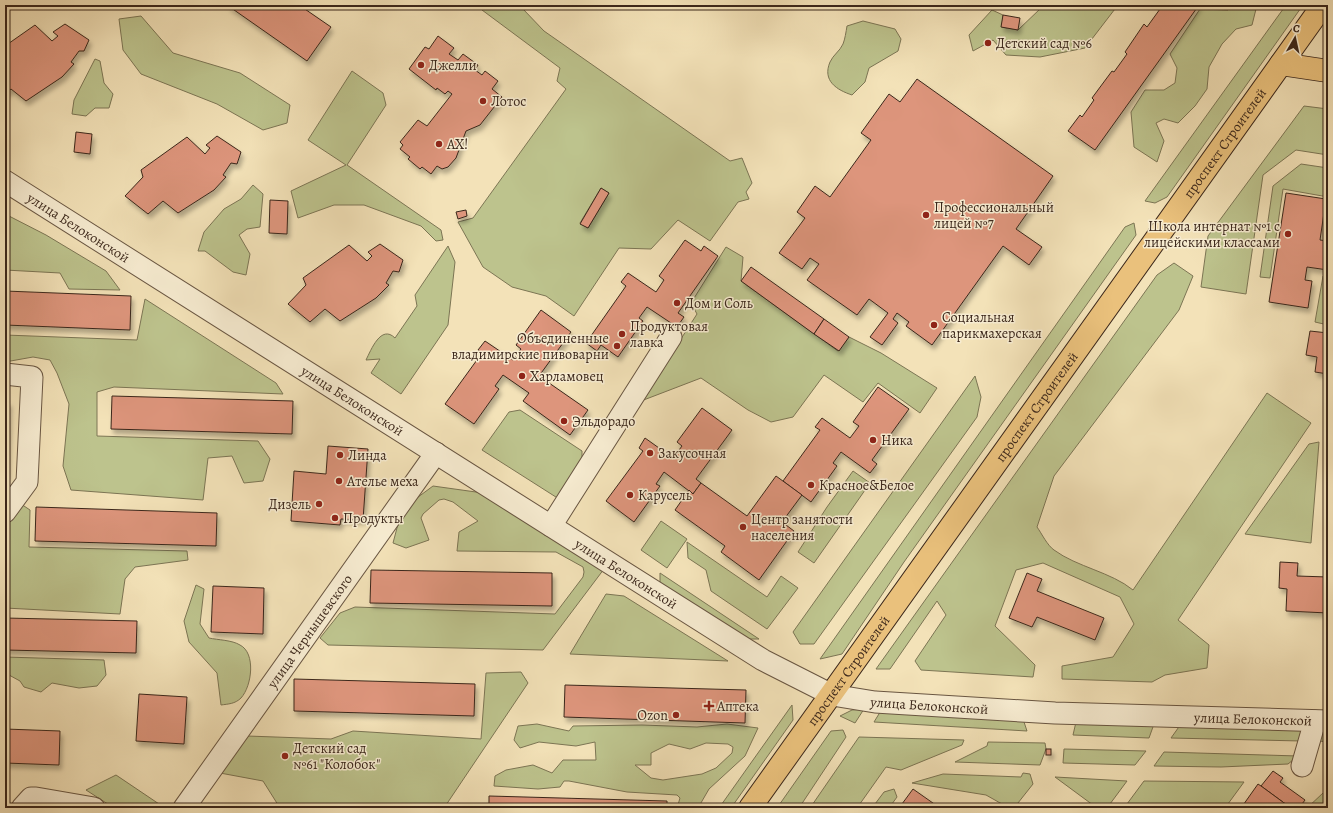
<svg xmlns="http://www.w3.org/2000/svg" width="1333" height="813" font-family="Alegreya,serif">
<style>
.green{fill:#bdc38d;stroke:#7c7554;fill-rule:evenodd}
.building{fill:#dd957b;stroke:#3b271b;filter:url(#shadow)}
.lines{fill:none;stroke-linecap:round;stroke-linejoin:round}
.minor-casing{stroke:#695642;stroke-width:23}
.major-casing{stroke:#3b271b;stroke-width:24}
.minor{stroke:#f7ecd1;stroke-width:21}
.major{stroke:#eac17c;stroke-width:22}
.poi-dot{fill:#8f2418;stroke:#f7ecd1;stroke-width:1.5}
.labels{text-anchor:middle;stroke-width:3;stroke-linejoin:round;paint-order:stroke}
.poi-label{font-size:14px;fill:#3b271b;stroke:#f7ecd1;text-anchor:start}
.street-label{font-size:14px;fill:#3b271b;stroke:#f7ecd1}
</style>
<defs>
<filter id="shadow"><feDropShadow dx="2.5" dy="4.5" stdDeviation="2" flood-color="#0004"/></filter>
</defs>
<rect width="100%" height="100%" fill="#f3e2b8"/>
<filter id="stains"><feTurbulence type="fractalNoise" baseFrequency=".005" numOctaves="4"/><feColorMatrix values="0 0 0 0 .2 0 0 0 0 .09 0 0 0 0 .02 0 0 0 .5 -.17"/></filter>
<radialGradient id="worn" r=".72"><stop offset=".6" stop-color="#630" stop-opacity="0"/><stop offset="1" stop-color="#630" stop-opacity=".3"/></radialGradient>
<g class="green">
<path d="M486,5H522L523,9L544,31L730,161L742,158L752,183L746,192L749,199L738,202L710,241L678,220L651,249L619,248L574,316L546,296L512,287L483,267L458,222L473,218L566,89L557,81L560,68L482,10ZM601,188L609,193L588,228L580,223Z"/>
<polygon points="1037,5 1118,5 1085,48 1040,57 1006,55 993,40 973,51 969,35 992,10 1003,15 1002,27 1018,30 1041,8"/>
<polygon points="1230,5 1257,5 1252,25 1236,29 1222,44 1209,67 1207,89 1195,106 1178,123 1164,119 1156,123 1164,141 1157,162 1134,147 1131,112 1145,90 1164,90 1175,83 1177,68 1170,54 1200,9 1228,10"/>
<polygon points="1286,5 1303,5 1167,197 1155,203 1145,201"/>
<polygon points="141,16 173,53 240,73 290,105 287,123 263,130 217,104 141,74 123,50 119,19"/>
<path d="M863,21L895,29L901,39L898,51L869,68L865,82L852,95C837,90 822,81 830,62C833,55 840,51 843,44C845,39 846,32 847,26Z"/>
<polygon points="95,59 100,61 104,83 113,94 109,108 95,108 86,116 72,114 74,100"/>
<polygon points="352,71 383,93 386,105 347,165 441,230 443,240 436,241 421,226 364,205 334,205 298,218 291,191 346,165 308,140"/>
<polygon points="1304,106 1328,109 1328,155 1296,150 1263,175 1246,294 1201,287 1208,236"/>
<polygon points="1301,164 1328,168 1328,197 1283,189 1270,278 1260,277 1273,186"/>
<polygon points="253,185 263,194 260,227 247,229 239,235 250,254 246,275 233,272 205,251 198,251 204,232 224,209 241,199"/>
<polygon points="7,215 46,235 106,271 120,290 69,289 60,273 5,270 5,216"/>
<polygon points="1134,223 1136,235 904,562 842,654 820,659 1125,227"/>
<path d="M448,246L455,262L448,325L401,394L371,373L380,359L366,360C371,350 381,324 395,338L417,306L415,295Z"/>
<polygon points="726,247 743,257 741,281 838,351 849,337 881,353 937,388 920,413 878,383 863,402 824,375 793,417 771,422 748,410 701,378 641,401 697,314 691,303"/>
<path d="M1174,263L1193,276L1179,310L1054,476L1037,527C1042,534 1047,545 1054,550C1077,567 1111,572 1133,590L1267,393L1311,423L1178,620L1209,645L1207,668L1165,675L1152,682L1062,679V666L1113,657L1134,624L1120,597L1043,563L1016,570L995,626L1035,665L1033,677L921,670L915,661L946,615L937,601L890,669H876L1157,275Z"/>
<polygon points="1323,276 1328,277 1328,325 1315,322"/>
<polygon points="145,299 276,383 283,394 114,387 97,392 97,436 258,441 270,459 263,481 244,483 232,456 208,458 203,500 71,490 63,466 69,404 57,373 50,360 33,357 5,362 5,335 137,340"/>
<polygon points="975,376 981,397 977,417 814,644 800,644 793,632"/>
<polygon points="520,410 582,451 582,463 559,499 482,450 509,412"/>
<polygon points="1319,442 1311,543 1245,534 1309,444"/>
<polygon points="853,471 870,483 814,563 798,552 827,507"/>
<polygon points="433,486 483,493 604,569 543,650 328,645 320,638 340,613 355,607 555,614 583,577 584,572 583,567 556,552 457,551 459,532 478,521 453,502 444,499 439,500 423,514 421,518 429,540 406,548 393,543 402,509"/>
<polygon points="21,504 30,510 29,547 187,551 188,560 135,567 125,579 120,614 5,608 5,525"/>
<polygon points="661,521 687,539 667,568 641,550"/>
<polygon points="687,542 767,597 781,576 798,588 767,629 711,591 706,570 688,558"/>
<polygon points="660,573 759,639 745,639 660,588"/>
<path d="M196,585L204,589L200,624L209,638C218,640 232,640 240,645C256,653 252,686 241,698C235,704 228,704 221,705L217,673L189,642L184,621Z"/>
<polygon points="606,594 624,596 728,661 570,654"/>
<polygon points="5,657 104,660 106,675 97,686 79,688 52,683 41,692 24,687 20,681 9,675"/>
<polygon points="521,672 528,683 444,808 280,808 263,781 220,773 247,736 331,739 353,731 481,739 486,673"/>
<polygon points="792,705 793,720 731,808 719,808"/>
<polygon points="864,709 855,723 840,716 852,710"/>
<polygon points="882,709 1023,719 1027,731 874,722"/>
<polygon points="1076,722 1154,724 1149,738 1073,735"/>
<path d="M537,724L569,731L573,726L642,725L697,727L727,724L758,728L745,756L709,789L698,808H677L680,798L677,795L627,792L569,781H564L560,787L538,789L494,786L495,776L506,770L533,765L552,773L563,760H596L595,742L576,746L539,742L520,748L514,740L518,726ZM706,743L728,744L733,747L732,753L716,768L702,774L663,780L651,778L635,765H651V753L669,744L690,749Z"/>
<polygon points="1181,724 1301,728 1301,741 1171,738"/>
<polygon points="1324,729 1328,729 1328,742 1319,741"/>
<polygon points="843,730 846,737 799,808 777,808 831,731"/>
<polygon points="859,737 964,740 962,745 901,770 886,767 857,808 810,808"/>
<polygon points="988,742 1045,743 1046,749 1040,765 955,762 987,746"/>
<polygon points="1064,749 1146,751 1135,765 1063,763"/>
<polygon points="1164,752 1298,756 1288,764 1221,767 1154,766"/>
<polygon points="1023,773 1030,774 1033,784 1014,808 1009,808 986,795 912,783 943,774 1021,777"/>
<polygon points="116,775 165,808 114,808 86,790"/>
<polygon points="1055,777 1127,781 1107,808 1097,808"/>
<polygon points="1144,781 1244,782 1225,808 1124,808"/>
<polygon points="894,789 897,797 889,808 872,808 884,792"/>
<polygon points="1323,793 1328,796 1328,808 1307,808"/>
</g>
<g class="building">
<polygon points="227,5 299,5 331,27 307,61"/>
<polygon points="1158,5 1199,5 1095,150 1068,131 1080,115 1082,117 1094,100 1092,98 1112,71 1114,72 1127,54 1125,52 1144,24 1147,27 1160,9 1157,7"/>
<polygon points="1003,15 1020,18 1018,30 1001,27"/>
<polygon points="65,24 89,40 84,51 79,51 71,62 74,64 62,77 26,101 11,89 5,94 5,46 35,25 52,41 58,36 53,32"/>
<polygon points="438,36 454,48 449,54 458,60 463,54 478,65 475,70 482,75 485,71 498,81 492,89 502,97 480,125 466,131 456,158 448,167 442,169 437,166 431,174 422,167 420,169 408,159 410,157 400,149 403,145 400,142 418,120 427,126 452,94 448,91 445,94 437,88 436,90 409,69 425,47 429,49"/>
<polygon points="917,79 1053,176 1016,229 1042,247 1029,265 1003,246 932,345 906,326 909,322 897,313 893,319 898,323 882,345 870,337 888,313 869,299 857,315 807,280 819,264 810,258 802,269 779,253 805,218 797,212 815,186 830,197 871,140 861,133 889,94 900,102"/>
<polygon points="76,132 92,134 90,154 74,152"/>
<polygon points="217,136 241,152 237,164 231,163 223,175 226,177 214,190 178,213 163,201 148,214 125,196 143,177 141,170 187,137 205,154 210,148 206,145"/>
<polygon points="601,188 609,193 588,228 580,224"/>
<polygon points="1286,193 1326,199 1320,240 1328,241 1328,270 1307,267 1305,280 1312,281 1308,308 1269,302"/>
<polygon points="270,200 288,201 287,234 269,233"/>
<polygon points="466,210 467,216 458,219 456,212"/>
<polygon points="685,240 701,251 704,246 718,256 678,313 684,317 677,327 647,307 639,318 643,321 618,357 601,345 597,351 586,343 626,286 621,282 628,273 656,292 664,280 659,276"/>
<polygon points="380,244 403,260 399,272 393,271 386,283 389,285 376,298 340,321 325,309 310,322 288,304 306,285 303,278 349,245 367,261 372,256 368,252"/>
<polygon points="751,267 824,319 814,334 741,281"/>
<polygon points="5,291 131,296 130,330 5,325"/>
<polygon points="541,310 571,332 539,376 588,410 570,435 523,401 529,393 503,375 495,386 499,389 474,424 445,404 482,353 478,350 485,341 513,360 521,349 516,345"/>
<polygon points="824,319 849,337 839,351 814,334"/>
<polygon points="1310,331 1328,333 1328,374 1315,372 1317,357 1306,355"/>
<polygon points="878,387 909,409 872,460 877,464 870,473 841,452 833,463 837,466 811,502 783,481 820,430 815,427 822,418 850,438 859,426 853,422"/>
<polygon points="112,396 293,401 292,434 111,429"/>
<polygon points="5,402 9,402 7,477 5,477"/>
<polygon points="702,408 732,430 696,479 701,483 693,494 664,472 656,484 660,486 634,522 606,501 643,451 639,448 645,438 673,458 682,446 677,442"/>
<polygon points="328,446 368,449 363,520 341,519 340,525 291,521 294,471 326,474"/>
<polygon points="776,476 802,495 782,522 794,531 759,580 721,552 725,546 675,510 689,490 693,494 701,483 747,516"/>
<polygon points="36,507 217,513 216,546 35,541"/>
<polygon points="1280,562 1298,563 1297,576 1328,577 1328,613 1286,611 1287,589 1279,588"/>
<polygon points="371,570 552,573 552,606 370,603"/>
<polygon points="1027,573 1042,579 1037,591 1104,618 1095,640 1037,617 1032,627 1009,618"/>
<polygon points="213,586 264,588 263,634 211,632"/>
<polygon points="5,618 137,621 136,653 5,650"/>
<polygon points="294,679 475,684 474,716 294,711"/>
<polygon points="565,685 746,690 745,723 564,717"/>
<polygon points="139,694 187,697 184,744 136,741"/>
<polygon points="5,729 60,731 59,765 5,763"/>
<rect x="1046" y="749" width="5" height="6"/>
<polygon points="1273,771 1283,778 1280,782 1305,800 1299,808 1291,808 1261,786"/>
<polygon points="1258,784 1261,786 1291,808 1241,808"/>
<polygon points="913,789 940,808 899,808"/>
<polygon points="489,796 667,801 667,808 489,808"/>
</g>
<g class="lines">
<defs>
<g id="minor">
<path id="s1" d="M5,181L763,660L832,695L875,702L1055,713L1328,721"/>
<polyline points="5,374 32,377 27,482 5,512"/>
<polyline points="551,526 671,337"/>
<polyline points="1302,766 1315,721"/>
<polyline points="22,808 31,798 36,798 94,808"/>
<path id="s2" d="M184,808L436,453"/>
</g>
<g id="major">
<polyline points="1281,64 1328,71"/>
<path id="s3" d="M750,808L1323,5"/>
</g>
</defs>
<use href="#minor" class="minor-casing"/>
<use href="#major" class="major-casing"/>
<use href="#minor" class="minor"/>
<use href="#major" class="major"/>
</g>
<g class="poi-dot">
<circle cx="988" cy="43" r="4"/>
<circle cx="421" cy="65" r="4"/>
<circle cx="483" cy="101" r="4"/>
<circle cx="439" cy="144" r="4"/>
<circle cx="926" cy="215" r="4"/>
<circle cx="1288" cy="234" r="4"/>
<circle cx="677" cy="303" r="4"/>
<circle cx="934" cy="325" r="4"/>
<circle cx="622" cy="334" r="4"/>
<circle cx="617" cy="346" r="4"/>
<circle cx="522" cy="376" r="4"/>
<circle cx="564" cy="421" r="4"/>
<circle cx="873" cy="440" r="4"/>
<circle cx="650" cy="453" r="4"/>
<circle cx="340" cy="455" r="4"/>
<circle cx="339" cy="481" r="4"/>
<circle cx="811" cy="485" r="4"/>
<circle cx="630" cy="495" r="4"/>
<circle cx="319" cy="504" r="4"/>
<circle cx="335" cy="518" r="4"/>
<circle cx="743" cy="527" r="4"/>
<path d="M707 700h4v4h4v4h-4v4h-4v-4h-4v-4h4z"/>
<circle cx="676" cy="715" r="4"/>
<circle cx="285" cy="756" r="4"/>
</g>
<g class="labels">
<g class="poi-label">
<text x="996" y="48">Детский сад №6</text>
<text x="429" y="70">Джелли</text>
<text x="491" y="106">Лотос</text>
<text x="447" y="149">АХ!</text>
<text x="934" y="212">Профессиональный<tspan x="934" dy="16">лицей №7</tspan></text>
<text x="1280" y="231" text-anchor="end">Школа интернат №1 с<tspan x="1280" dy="16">лицейскими классами</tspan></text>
<text x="685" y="308">Дом и Соль</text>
<text x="942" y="322">Социальная<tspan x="942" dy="16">парикмахерская</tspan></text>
<text x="630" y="331">Продуктовая<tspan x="630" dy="16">лавка</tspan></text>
<text x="609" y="343" text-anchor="end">Объединенные<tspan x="609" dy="16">владимирские пивоварни</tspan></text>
<text x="530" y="381">Харламовец</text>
<text x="572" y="426">Эльдорадо</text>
<text x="881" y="445">Ника</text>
<text x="658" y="458">Закусочная</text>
<text x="348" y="460">Линда</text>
<text x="347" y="486">Ателье меха</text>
<text x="819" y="490">Красное&amp;Белое</text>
<text x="638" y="500">Карусель</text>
<text x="311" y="509" text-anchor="end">Дизель</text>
<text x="343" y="523">Продукты</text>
<text x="751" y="524">Центр занятости<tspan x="751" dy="16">населения</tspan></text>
<text x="717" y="711">Аптека</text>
<text x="668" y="720" text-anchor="end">Ozon</text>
<text x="293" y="753">Детский сад<tspan x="293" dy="16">№61 "Колобок"</tspan></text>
</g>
<g class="street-label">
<text dy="5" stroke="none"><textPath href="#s3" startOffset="817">проспект Строителей</textPath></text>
<text dy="5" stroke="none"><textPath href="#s1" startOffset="87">улица Белоконской</textPath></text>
<text dy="5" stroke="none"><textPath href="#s1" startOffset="411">улица Белоконской</textPath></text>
<text dy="5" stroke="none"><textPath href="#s3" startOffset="493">проспект Строителей</textPath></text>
<text dy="5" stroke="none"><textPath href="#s1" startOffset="735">улица Белоконской</textPath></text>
<text dy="5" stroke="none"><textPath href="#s2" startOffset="217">улица Чернышевского</textPath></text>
<text dy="5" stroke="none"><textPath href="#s3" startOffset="169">проспект Строителей</textPath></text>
<text dy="5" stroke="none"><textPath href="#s1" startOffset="1072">улица Белоконской</textPath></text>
<text dy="5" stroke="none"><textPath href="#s1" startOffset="1396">улица Белоконской</textPath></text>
</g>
</g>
<rect width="1333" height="813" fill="none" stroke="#f3e2b8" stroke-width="20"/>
<rect x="6" y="6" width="1321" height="801" fill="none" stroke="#3b271b" stroke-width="2"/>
<rect x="10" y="10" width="1313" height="793" fill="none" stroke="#3b271b"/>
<g transform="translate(1295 38) rotate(9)" stroke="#f7ecd1" stroke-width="3" paint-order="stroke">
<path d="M0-3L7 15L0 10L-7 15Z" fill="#3b271b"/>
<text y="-6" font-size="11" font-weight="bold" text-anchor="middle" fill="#3b271b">С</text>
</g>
<rect width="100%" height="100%" filter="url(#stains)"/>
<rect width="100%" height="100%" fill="url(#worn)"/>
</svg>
